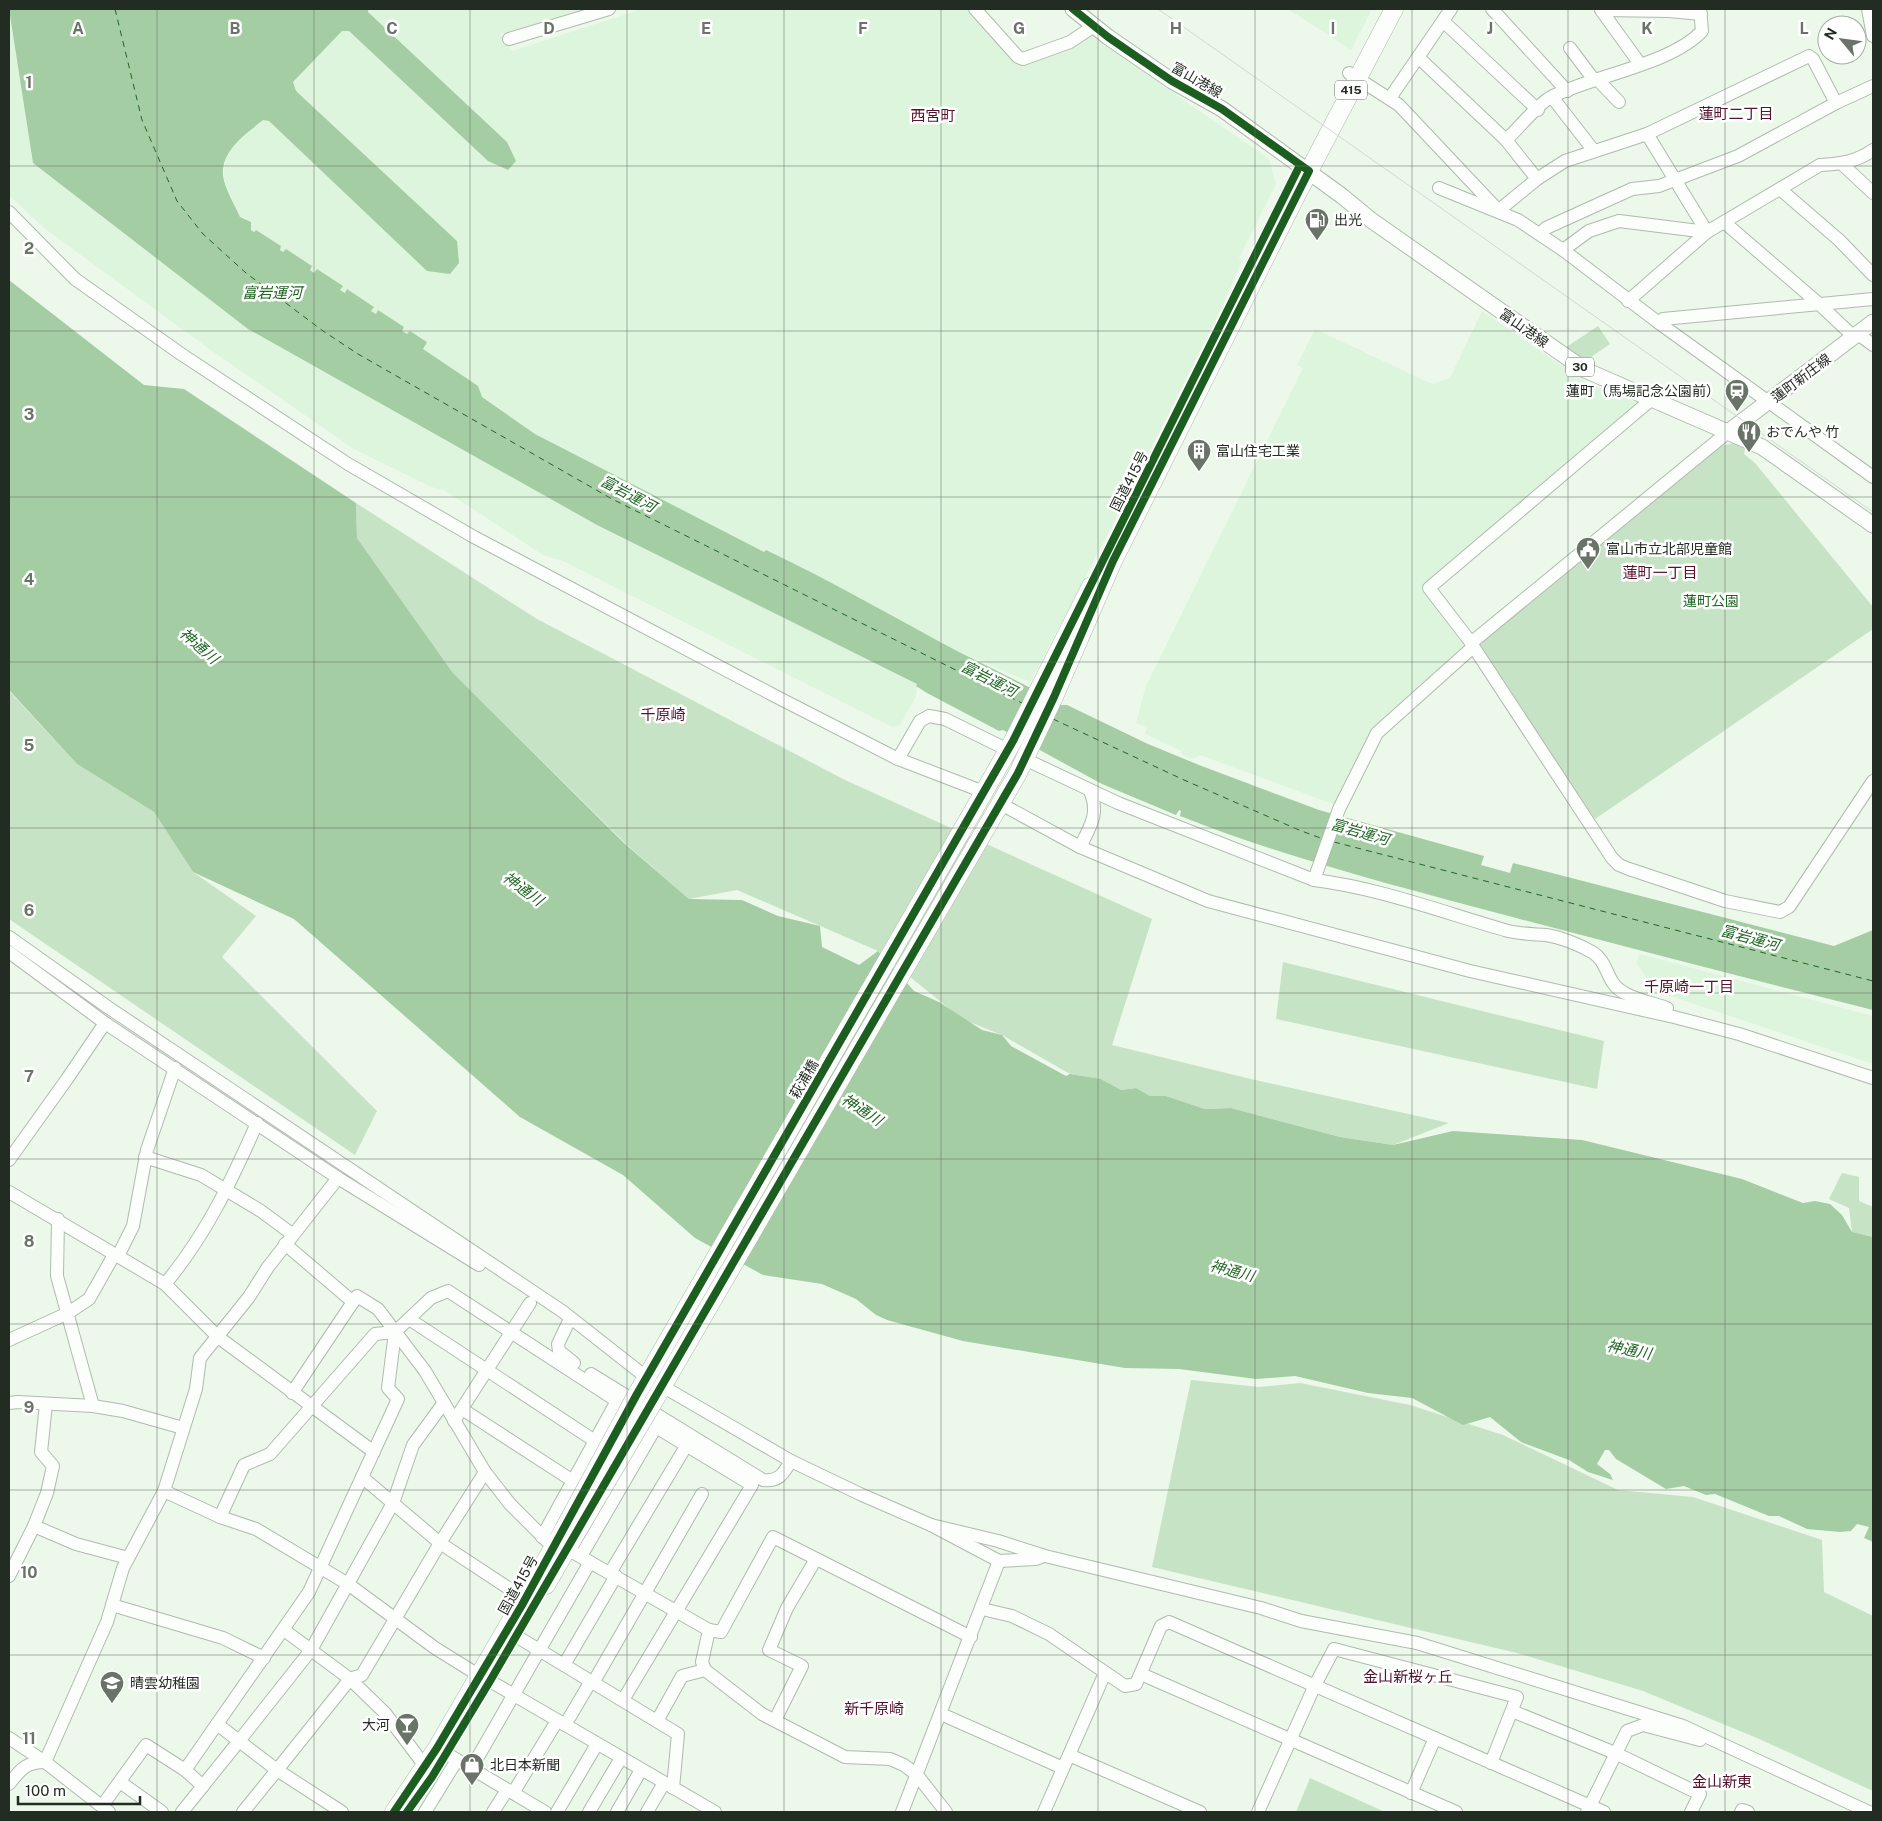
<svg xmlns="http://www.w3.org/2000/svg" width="1882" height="1821" font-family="'Public Sans','Noto Sans JP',sans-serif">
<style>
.built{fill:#def5dd}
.green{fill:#c7e3c5}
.water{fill:#a5cda3}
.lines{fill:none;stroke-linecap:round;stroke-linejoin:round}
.ferry{stroke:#206623;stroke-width:1;stroke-dasharray:6 5;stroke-linecap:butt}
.minor-casing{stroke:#b0baaf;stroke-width:14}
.major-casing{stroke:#b0baaf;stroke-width:17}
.highway-casing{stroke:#b0baaf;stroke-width:19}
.minor{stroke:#fcfefc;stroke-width:12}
.major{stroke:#fcfefc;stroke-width:15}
.highway{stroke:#fcfefc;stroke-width:18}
.tram{stroke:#d3d8d3;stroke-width:1}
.highway-bridge-casing{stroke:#b0baaf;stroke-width:19;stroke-linecap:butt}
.highway-bridge{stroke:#fcfefc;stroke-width:18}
.cycleway-casing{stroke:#fff;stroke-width:11}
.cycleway{stroke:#1b5e20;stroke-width:8}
.grid{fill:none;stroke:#697368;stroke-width:1;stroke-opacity:0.55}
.labels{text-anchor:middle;stroke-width:5;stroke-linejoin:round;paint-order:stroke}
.shield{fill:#fff;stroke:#656b64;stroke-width:1}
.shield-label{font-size:12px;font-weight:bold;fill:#232c22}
.street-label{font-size:14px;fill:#232c22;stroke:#fff}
.poi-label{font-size:14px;fill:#232c22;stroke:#fff;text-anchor:start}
.park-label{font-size:14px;fill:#216724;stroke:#fff}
.neighbourhood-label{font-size:15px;fill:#56132d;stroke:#fff}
.water-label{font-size:15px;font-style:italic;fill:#206623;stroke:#fff}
.grid-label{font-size:16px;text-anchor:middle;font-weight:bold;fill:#697368;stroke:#fff;stroke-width:5;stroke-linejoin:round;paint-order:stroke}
</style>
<rect width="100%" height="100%" fill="#ebf8ea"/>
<g class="built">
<polygon points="9,9 33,163 144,249 917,684 916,696 900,725 892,727 563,561 543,555 444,490 431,487 354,449 212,351 44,228 9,195"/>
<polygon points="368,9 592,9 510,33 500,34 512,51 642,9 970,9 1016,59 1066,49 1091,36 1269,159 1276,184 1239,258 1242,261 1222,307 1109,532 1030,682 959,652 611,475 535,434 482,397 422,349 427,341 410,331 407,335 401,331 404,327 378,310 376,314 371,311 373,307 348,290 345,293 340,290 342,287 317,270 314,273 310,270 312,266 279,249 281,246 256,230 254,232 251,230 246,218 240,217 223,177 226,155 234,145 296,91 293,82 342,31 349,31"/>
<polygon points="1288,9 1372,9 1351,50"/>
<polygon points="1482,311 1587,383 1636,402 1638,405 1421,589 1466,649 1375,729 1336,805 1200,755 1192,759 1182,755 1182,751 1145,734 1147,728 1136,723 1146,686 1303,368 1297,365 1315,329 1432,384 1450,378"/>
<polygon points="1640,954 1873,1016 1873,1064 1655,991 1636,962"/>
</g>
<g class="green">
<polygon points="1598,326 1610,344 1584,362 1565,348"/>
<polygon points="1734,443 1745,449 1744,454 1755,463 1873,607 1873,629 1595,819 1477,646 1717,447"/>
<polygon points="356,503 537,619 845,780 1152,919 1112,1045 1251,1079 1449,1123 1393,1145 1340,1137 1231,1108 1205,1109 1166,1096 1150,1096 1136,1088 1121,1090 1101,1079 1070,1074 1002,1035 962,1019 878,951 737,890 689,899 625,843 453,673 357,538"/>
<polygon points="9,691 77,764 154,812 193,872 256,916 222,957 377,1111 355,1155 9,919"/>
<polygon points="1283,962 1604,1041 1597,1089 1276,1019"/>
<polygon points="1842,1173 1859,1177 1859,1201 1873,1207 1873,1237 1852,1232 1849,1208 1829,1199"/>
<polygon points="1191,1380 1259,1387 1300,1383 1410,1405 1503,1435 1618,1490 1693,1497 1822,1540 1824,1592 1873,1616 1873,1791 1757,1738 1643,1691 1517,1653 1152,1567"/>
<polygon points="1310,1778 1385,1812 1296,1812"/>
</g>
<g class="water">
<path d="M9,9H368V12L507,142L516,161L508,170L488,161L349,31H342L293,82L296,91L457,241L459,263L450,274L427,271L269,121L263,120C245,135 221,150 223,176C225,189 235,205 240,217L251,222V230L254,232L256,230L281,246L280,250L283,252L286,249L312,266L310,270L314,273L317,269L343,286L340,290L345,293L347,289L374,307L371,311L376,314L378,310L404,327L402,331L407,334L410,331L427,342L423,349L478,386L482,397L535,434L764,552L766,550C832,581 895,618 959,652C993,669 1027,685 1061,705H1067L1148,744L1199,765L1319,810L1484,856L1481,865L1510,873L1513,863L1834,946L1873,930V1010C1749,979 1625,947 1501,914C1392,885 1284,857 1180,816L1181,811L1179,810L1176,815L1102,784L1003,730L999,731L927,693L916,686L917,684L597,525L248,329L33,163Z"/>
<polygon points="9,280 144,385 184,389 356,503 357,538 453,673 624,843 689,899 742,900 778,916 820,926 822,947 859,965 878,951 914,991 939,1002 982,1030 1002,1035 1011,1046 1066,1076 1070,1074 1101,1079 1121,1090 1136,1088 1150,1096 1166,1096 1205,1109 1231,1108 1340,1137 1393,1145 1453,1131 1582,1140 1742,1179 1803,1203 1815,1201 1830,1204 1842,1215 1852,1232 1873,1237 1873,1542 1864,1538 1869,1527 1857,1524 1851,1531 1840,1532 1807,1529 1779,1516 1769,1516 1715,1494 1706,1495 1684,1486 1666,1489 1616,1459 1609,1450 1605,1450 1597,1464 1610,1474 1613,1480 1588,1472 1569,1460 1521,1442 1490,1417 1463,1425 1412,1398 1368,1393 1295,1376 1256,1379 1179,1369 1125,1368 963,1341 887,1320 876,1315 856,1299 822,1284 763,1275 695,1238 623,1175 520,1117 294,919 193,872 154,812 77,764 9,690"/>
</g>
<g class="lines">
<g class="ferry">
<polyline points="115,9 142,120 177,201 203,234 246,273 323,331 358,354 612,499 1022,703"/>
<polyline points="1053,719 1184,780 1299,830 1323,839"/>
<polyline points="1334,842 1873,981"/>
</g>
<defs>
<g id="minor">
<polyline points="975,9 1018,57 1023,59 1070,42 1094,26"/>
<polyline points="1492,9 1567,91"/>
<polyline points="1868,9 1873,36"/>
<polyline points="1443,21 1538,110"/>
<polyline points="509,39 609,9"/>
<polyline points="1570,48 1594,80"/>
<polyline points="1418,57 1506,140"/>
<polyline points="1640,64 1601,10 1669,11 1701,14"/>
<polyline points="1349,73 1399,105 1497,209"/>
<polyline points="1597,79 1619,102"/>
<polyline points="1552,97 1594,151"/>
<polyline points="1390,98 1451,9"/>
<polyline points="1647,134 1707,232"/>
<polyline points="1842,164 1873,193"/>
<polyline points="1537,179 1565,161 1647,134 1809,56 1813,59 1836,103"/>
<polyline points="1439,188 1518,220 1563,250 1659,323 1663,319 1873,299"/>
<polyline points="1780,189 1839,240 1873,275"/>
<path d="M1498,211L1537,179L1506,140C1517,130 1539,103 1551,97C1592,76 1672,64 1702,31L1700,9"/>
<polyline points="9,212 75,279 181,354 348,464 474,537 775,696 898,759 984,792"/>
<polyline points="1724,222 1818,303 1854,337"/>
<polyline points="1540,234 1546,228 1632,189 1659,186 1738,156 1836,103 1873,86"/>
<polyline points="1563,250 1589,231 1619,221 1707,232"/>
<path d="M1628,301L1707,232L1820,165C1840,164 1856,162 1873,150"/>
<polyline points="1659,323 1873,477"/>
<polyline points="1858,334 1873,345"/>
<polyline points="1652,399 1429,588 1469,640 1612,858 1619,865 1629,869 1725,901 1780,912 1789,907 1873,781"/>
<polyline points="1471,643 1728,432"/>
<polyline points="898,759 920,721 929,716 945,719 1000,746"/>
<path d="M1033,763L1118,803L1314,880C1380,888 1445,913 1508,931C1521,934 1533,934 1546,935C1560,937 1580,945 1592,952C1604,959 1606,972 1613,983C1623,998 1651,1002 1667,1008"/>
<polyline points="1001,804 1080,847 1208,901 1470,971 1674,1017 1739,1034 1873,1078"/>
<path d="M1080,847C1090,827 1100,813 1090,791"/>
<polyline points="1314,880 1339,809 1377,733 1473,647"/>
<polyline points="9,937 109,1008 562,1311 646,1377"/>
<polyline points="9,952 105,1023"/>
<polyline points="145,1157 201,1175 261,1211 292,1234"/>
<polyline points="9,1160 67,1079 105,1023 338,1178 479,1265"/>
<polyline points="9,1192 165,1284 218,1337 374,1452"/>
<polyline points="58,1219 57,1276 93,1406"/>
<polyline points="285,1244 353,1302"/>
<polyline points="118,1256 133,1226 147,1150 175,1068"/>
<path d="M165,1284C206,1235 232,1180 257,1123"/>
<polyline points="409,1319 595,1441"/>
<polyline points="570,1319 558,1344 559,1351 574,1363"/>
<polyline points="9,1340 68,1313 89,1299 114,1255"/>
<path d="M591,1374L763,1480C779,1482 783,1474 791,1461"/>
<polyline points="662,1386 791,1461 860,1494 931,1525 999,1561 1036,1559 1044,1556"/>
<polyline points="292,1393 357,1296 378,1309 425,1371 485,1472 510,1504 548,1542"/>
<polyline points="9,1403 18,1402 93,1406 123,1411 183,1428"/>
<polyline points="46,1404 41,1452 53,1466 47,1493 34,1526 76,1544 128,1558"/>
<polyline points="443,1404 413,1445 393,1503 311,1650 239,1741 277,1770 350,1679 362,1675 440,1543 485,1472"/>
<polyline points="462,1409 573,1481"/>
<polyline points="454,1421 530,1303"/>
<polyline points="362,1477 440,1543 525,1599"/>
<polyline points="164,1491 220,1517 256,1529 348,1584 435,1648 480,1676"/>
<polyline points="220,1517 244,1465 270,1454 375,1334 395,1332 431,1298 448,1291 617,1401 542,1537"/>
<polyline points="931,1525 998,1541 1045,1556 1261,1608 1301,1621 1417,1643 1683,1726 1869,1812"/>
<polyline points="567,1549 709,1630 702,1662 705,1670 762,1714 845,1757 890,1759 904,1765 917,1775 946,1812"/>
<polyline points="581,1556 660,1420"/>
<polyline points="610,1573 691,1438"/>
<polyline points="9,1576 34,1526"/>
<polyline points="112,1605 223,1638 264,1658"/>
<polyline points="982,1609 1012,1616 1049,1634 1125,1686 1136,1684 1161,1626 1169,1622 1604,1812"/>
<polyline points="284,1630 350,1679 385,1713 425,1766"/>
<polyline points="709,1630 721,1632 773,1537 971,1637"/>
<polyline points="516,1636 678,1734 673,1788"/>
<polyline points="564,1665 616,1576"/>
<polyline points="1141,1674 1456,1812"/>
<polyline points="490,1681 715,1812"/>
<polyline points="593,1683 702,1494"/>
<polyline points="623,1700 752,1485 656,1427"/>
<polyline points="1512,1711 1615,1753 1700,1794 1691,1812"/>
<polyline points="941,1714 1063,1768"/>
<polyline points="775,1720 802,1666 769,1650 787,1608 816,1559"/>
<polyline points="657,1721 682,1676 705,1670"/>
<polyline points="565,1725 591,1681"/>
<polyline points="9,1738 45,1762 109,1812"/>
<polyline points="437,1748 545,1812"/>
<polyline points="1069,1755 1200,1812"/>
<polyline points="45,1762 107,1622 123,1568 164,1491 196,1389 200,1358 249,1297 268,1267 338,1178"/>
<polyline points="471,1769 590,1562"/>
<polyline points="185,1770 309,1592 398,1399 388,1388 395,1332"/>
<polyline points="120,1782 162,1812"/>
<path d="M9,1784C21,1769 26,1762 45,1762"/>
<polyline points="513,1793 557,1721"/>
<polyline points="1411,1793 1435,1738"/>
<polyline points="102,1806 146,1745 185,1770 203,1786"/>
<polyline points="182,1812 239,1741 217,1724"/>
<polyline points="243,1812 277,1770 342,1812"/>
<polyline points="425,1812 457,1760"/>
<polyline points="493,1812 507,1790"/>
<polyline points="557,1812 597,1744"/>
<polyline points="589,1812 621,1758"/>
<polyline points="617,1812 641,1770"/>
<polyline points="647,1812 664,1783"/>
<polyline points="902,1812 999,1561"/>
<polyline points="1044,1812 1105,1673"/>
<polyline points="1258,1812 1315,1685 1334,1649 1517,1697 1491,1763"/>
<polyline points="1587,1812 1627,1731 1643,1725 1700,1740"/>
<polyline points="1741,1812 1742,1810 1748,1812"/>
</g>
<g id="major">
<polyline points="1073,9 1108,37 1172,81 1222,109 1342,196 1371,220 1585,370 1762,447 1873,525"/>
<polyline points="1728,432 1873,322"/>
</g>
<g id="highway">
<polyline points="637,1394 984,792 1013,741 1091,586"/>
<polyline points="654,1401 1018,773 1054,697 1113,561 1297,194 1394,9"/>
<polyline points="546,1585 575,1535"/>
<polyline points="394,1812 437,1748 564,1529"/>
</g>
</defs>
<use href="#minor" class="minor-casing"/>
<use href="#major" class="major-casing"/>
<use href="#highway" class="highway-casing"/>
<use href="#minor" class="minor"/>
<use href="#major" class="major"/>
<use href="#highway" class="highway"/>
<polyline class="tram" points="1158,9 1873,512"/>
<defs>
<g id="highway-bridge">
<polyline points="564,1529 637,1394"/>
<polyline points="575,1535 654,1401"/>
</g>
</defs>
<use href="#highway-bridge" class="highway-bridge-casing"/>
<use href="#highway-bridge" class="highway-bridge"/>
<defs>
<g id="cycleway">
<polyline points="394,1812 437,1748 522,1605 637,1394 1013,741 1300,165"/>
<polyline points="407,1812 432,1777 490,1681 1018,773 1054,697 1113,561 1309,171 1222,109 1172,81 1108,37 1073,9"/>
</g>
</defs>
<use href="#cycleway" class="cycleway-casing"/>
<use href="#cycleway" class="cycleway"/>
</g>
<path class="grid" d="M157,9V1812M314,9V1812M470,9V1812M627,9V1812M784,9V1812M941,9V1812M1098,9V1812M1255,9V1812M1412,9V1812M1568,9V1812M1725,9V1812M9,166H1873M9,331H1873M9,497H1873M9,662H1873M9,828H1873M9,993H1873M9,1159H1873M9,1324H1873M9,1490H1873M9,1655H1873"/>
<defs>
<symbol id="fuel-pin" viewBox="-11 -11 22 30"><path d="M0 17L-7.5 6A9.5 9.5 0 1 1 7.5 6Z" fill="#697368" stroke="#fff"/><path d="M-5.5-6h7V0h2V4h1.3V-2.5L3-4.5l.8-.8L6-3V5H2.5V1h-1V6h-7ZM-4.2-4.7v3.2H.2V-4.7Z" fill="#fff"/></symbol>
<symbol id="station-pin" viewBox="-11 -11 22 30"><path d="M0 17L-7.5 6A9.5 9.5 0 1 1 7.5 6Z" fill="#697368" stroke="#fff"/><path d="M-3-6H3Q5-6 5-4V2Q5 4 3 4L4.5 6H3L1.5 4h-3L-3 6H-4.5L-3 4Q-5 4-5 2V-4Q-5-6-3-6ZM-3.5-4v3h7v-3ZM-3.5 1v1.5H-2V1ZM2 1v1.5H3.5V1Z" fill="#fff"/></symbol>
<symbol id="restaurant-pin" viewBox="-11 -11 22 30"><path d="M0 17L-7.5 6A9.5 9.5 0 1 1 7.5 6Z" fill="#697368" stroke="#fff"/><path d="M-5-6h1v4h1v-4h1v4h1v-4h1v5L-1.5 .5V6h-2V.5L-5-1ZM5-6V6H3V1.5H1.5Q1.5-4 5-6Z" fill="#fff"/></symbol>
<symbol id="building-pin" viewBox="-11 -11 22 30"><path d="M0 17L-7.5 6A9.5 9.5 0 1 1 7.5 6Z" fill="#697368" stroke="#fff"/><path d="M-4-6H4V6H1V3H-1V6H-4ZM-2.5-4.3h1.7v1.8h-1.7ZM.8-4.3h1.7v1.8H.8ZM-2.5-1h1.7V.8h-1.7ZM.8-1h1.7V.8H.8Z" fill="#fff"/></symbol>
<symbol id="civic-pin" viewBox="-11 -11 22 30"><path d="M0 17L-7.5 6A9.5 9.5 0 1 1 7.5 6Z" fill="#697368" stroke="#fff"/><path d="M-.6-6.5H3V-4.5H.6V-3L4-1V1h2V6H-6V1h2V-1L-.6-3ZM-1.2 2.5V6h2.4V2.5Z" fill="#fff"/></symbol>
<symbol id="school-pin" viewBox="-11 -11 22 30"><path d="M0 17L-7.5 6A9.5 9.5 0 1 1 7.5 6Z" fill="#697368" stroke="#fff"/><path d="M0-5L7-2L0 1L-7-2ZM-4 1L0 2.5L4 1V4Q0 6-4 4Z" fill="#fff"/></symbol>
<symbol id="bar-pin" viewBox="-11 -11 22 30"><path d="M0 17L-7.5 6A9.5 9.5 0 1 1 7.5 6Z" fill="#697368" stroke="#fff"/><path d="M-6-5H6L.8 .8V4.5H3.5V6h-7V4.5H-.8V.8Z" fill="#fff"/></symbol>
<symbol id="shop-pin" viewBox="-11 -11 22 30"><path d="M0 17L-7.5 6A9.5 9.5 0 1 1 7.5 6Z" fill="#697368" stroke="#fff"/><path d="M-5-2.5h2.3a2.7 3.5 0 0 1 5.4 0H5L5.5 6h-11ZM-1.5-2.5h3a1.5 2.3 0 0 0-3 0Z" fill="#fff"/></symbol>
</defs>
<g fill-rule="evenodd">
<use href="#fuel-pin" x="1303" y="206" width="28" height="38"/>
<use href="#station-pin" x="1723" y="377" width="28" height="38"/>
<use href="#restaurant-pin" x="1735" y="418" width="28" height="38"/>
<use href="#building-pin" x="1185" y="437" width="28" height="38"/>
<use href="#civic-pin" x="1574" y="535" width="28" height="38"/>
<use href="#school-pin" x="98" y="1669" width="28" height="38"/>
<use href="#bar-pin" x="393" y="1711" width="28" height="38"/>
<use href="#shop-pin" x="458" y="1751" width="28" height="38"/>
</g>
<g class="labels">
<g class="shield">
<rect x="1335" y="80.5" width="32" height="19" rx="4"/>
<rect x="1566" y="357.5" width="28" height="19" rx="4"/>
</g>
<g class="shield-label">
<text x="1351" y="94">415</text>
<text x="1580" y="371">30</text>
</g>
<g class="street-label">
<text transform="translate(1197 80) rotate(30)" y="5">富山港線</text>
<text transform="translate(1524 328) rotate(35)" y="5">富山港線</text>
<text transform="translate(1801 378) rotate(-37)" y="5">蓮町新庄線</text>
<text transform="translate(1129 481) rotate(-63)" y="5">国道415号</text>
<text transform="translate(804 1079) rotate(-60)" y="5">萩浦橋</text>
<text transform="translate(518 1585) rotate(-61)" y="5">国道415号</text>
</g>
<g class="poi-label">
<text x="1334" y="225">出光</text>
<text x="1720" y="396" text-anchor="end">蓮町（馬場記念公園前）</text>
<text x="1766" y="437">おでんや 竹</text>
<text x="1216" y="456">富山住宅工業</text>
<text x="1606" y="554">富山市立北部児童館</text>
<text x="130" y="1688">晴雲幼稚園</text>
<text x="390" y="1730" text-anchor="end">大河</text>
<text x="490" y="1770">北日本新聞</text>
</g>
<g class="park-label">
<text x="1711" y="606">蓮町公園</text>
</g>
<g class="neighbourhood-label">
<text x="1736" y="119">蓮町二丁目</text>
<text x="933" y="121">西宮町</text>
<text x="1660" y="578">蓮町一丁目</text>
<text x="663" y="720">千原崎</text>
<text x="1689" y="992">千原崎一丁目</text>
<text x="1408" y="1682">金山新桜ヶ丘</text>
<text x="874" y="1714">新千原崎</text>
<text x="1722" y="1787">金山新東</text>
</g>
<g class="water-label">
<text x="272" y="298">富岩運河</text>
<text transform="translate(628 494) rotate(28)" y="5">富岩運河</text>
<text transform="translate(199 646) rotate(41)" y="5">神通川</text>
<text transform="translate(989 679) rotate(27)" y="5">富岩運河</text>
<text transform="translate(1360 832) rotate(16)" y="5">富岩運河</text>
<text transform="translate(523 889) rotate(36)" y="5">神通川</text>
<text transform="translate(1750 938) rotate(15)" y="5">富岩運河</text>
<text transform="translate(862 1110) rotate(33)" y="5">神通川</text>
<text transform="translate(1232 1271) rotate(15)" y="5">神通川</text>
<text transform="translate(1629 1350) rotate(11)" y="5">神通川</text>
</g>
</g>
<g class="grid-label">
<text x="78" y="34">A</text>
<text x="235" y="34">B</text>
<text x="392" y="34">C</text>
<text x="549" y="34">D</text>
<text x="706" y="34">E</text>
<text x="863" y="34">F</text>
<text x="1019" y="34">G</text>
<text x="1176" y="34">H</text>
<text x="1333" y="34">I</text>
<text x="1490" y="34">J</text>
<text x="1647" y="34">K</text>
<text x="1804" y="34">L</text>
<text x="29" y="88">1</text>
<text x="29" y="254">2</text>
<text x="29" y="420">3</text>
<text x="29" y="585">4</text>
<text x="29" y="751">5</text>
<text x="29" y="916">6</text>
<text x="29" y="1082">7</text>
<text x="29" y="1247">8</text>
<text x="29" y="1413">9</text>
<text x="29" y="1578">10</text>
<text x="29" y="1744">11</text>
</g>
<rect width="1882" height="1821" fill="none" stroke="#232c22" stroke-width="20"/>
<g transform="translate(1842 40) rotate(299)"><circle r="24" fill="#ffffff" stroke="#a7aba7"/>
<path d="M0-4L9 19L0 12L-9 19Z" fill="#697368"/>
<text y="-8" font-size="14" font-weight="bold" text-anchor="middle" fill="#232c22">N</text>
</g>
<path d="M18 1796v8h122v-8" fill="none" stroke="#232c22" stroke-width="2.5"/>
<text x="25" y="1796" font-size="15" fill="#232c22" stroke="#ffffff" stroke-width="4" paint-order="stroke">100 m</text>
</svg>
